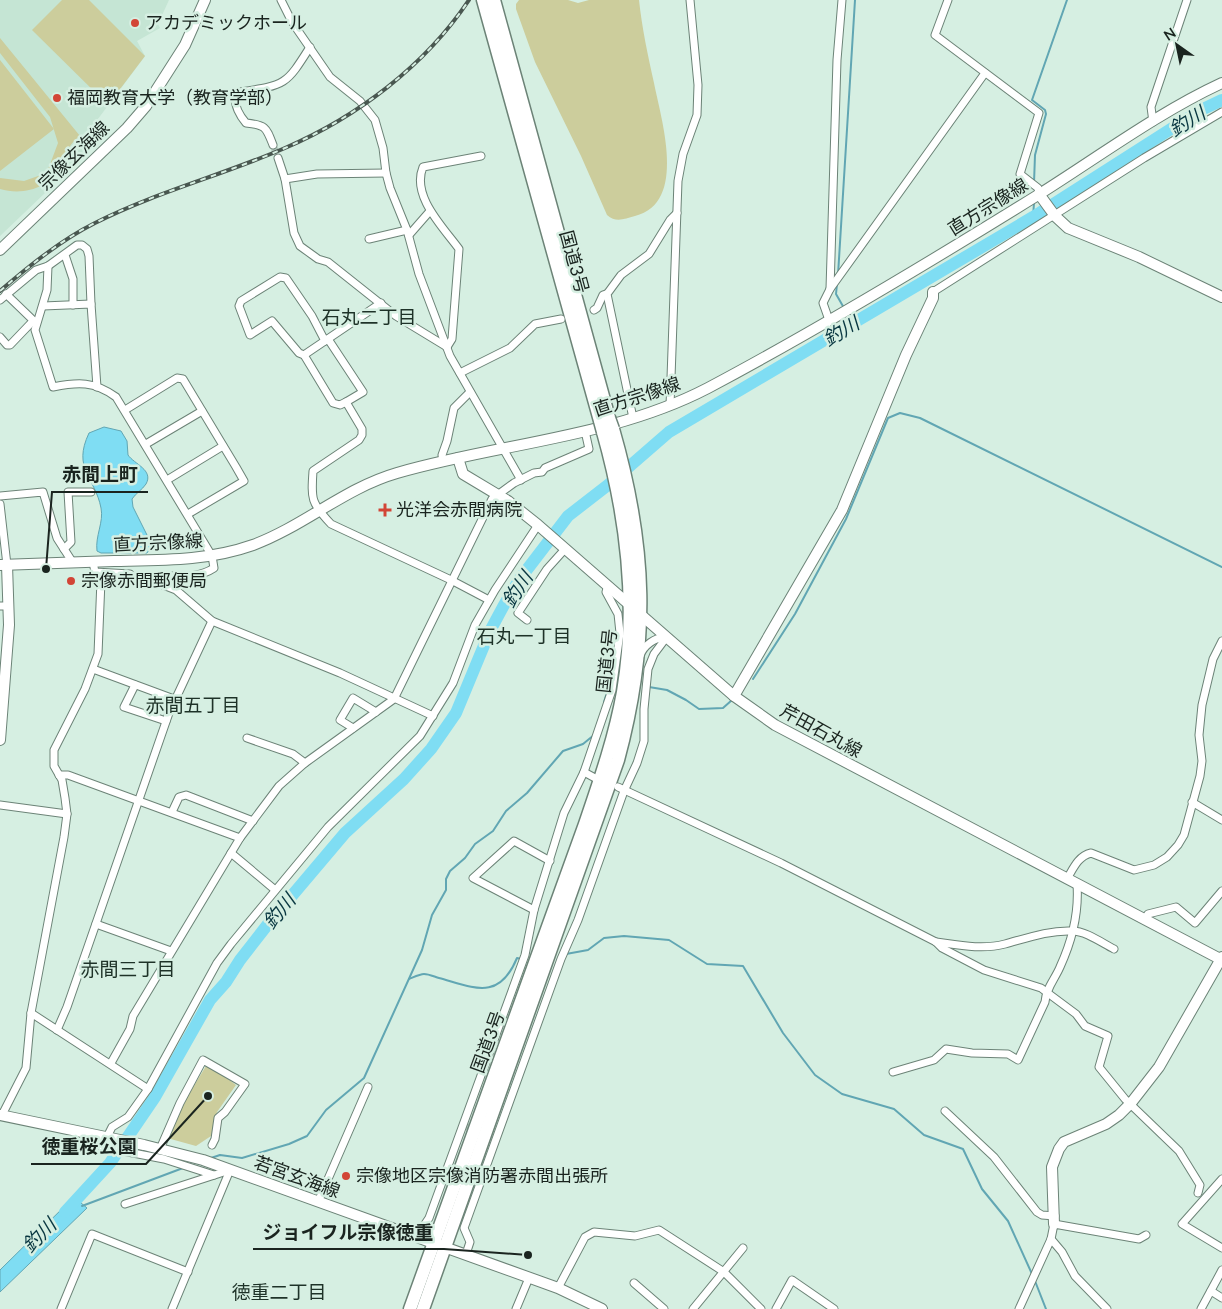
<svg xmlns="http://www.w3.org/2000/svg" width="1222" height="1309" font-family="Lato,'Noto Sans JP',sans-serif">
<style>
.built{fill:#c5e5d4}
.green{fill:#cccd9c}
.water{fill:#7fddf3;stroke:#61a6b3}
.lines{fill:none;stroke-linecap:round;stroke-linejoin:round}
.stream{stroke:#61a6b3;stroke-width:2}
.river{stroke:#7fddf3;stroke-width:12}
.street-tunnel{stroke:#b0c6bb;stroke-width:7;stroke-dasharray:7 3.5;stroke-linecap:butt}
.street-casing{stroke:#6c8377;stroke-width:9}
.secondary-casing{stroke:#6c8377;stroke-width:12}
.primary-casing{stroke:#6c8377;stroke-width:12}
.highway-casing{stroke:#6c8377;stroke-width:15}
.street{stroke:#fff;stroke-width:7}
.secondary{stroke:#fff;stroke-width:10}
.primary{stroke:#fff;stroke-width:10}
.highway{stroke:#fff;stroke-width:12}
.rail-casing{stroke:#495750;stroke-width:4}
.rail{stroke:#d6efe2;stroke-width:2;stroke-dasharray:5.5;stroke-linecap:butt}
.highway-bridge-casing{stroke:#6c8377;stroke-width:15;stroke-linecap:butt}
.highway-bridge{stroke:#fff;stroke-width:12}
.poi-dot{fill:#d24536;stroke:#d6efe2;stroke-width:2}
.labels{text-anchor:middle;stroke-width:5;stroke-linejoin:round;paint-order:stroke}
.poi-label{font-size:18px;fill:#1a241f;stroke:#d6efe2;text-anchor:start}
.street-label{font-size:18px;fill:#1a241f;stroke:#d6efe2}
.water-label{font-size:19px;font-style:italic;fill:#093741;stroke:#d6efe2}
.neighbourhood-label{font-size:19px;fill:#1e3228;stroke:#d6efe2}
.leader{fill:none;stroke:#1a241f;stroke-width:2}
.callout-dot{fill:#1a241f;stroke:#d6efe2;stroke-width:2}
.callout-label{font-size:19px;text-anchor:middle;font-weight:bold;fill:#1a241f;stroke:#d6efe2;stroke-width:5;stroke-linejoin:round;paint-order:stroke}
</style>
<rect width="100%" height="100%" fill="#d6efe2"/>
<polygon class="built" points="0,0 169,0 158,24 160,28 137,41 145,56 83,139 91,149 0,236"/>
<g class="green">
<polygon points="62,0 89,0 145,56 108,105 32,30"/>
<path d="M519,0H568L578,3L589,0H639C642,28 648,56 654,83C661,119 688,203 635,216C624,219 616,223 607,215L581,156L535,62L516,9V4Z"/>
<path d="M0,38L80,136C64,149 70,151 62,166C50,188 23,196 0,189V178L24,181L41,175L49,167L58,143L50,117L0,53Z"/>
<polygon points="0,60 54,129 0,171"/>
<polygon points="206,1066 211,1066 236,1085 217,1112 211,1136 196,1146 167,1138 181,1107"/>
</g>
<g class="water">
<path d="M104,427L121,431L127,441L128,455C134,464 154,470 146,484C142,490 136,493 132,499L133,507L152,545L147,553H101L97,551C95,536 104,522 101,508C95,477 72,469 89,433Z"/>
<polygon points="74,1197 87,1208 0,1292 0,1270"/>
</g>
<g class="lines">
<g class="stream">
<polyline points="1034,183 1035,155 1046,114 1045,110 1032,100 1067,0"/>
<polyline points="1033,217 1034,203"/>
<polyline points="838,275 855,0"/>
<polyline points="837,284 836,294 844,308"/>
<polyline points="847,314 852,324"/>
<polyline points="753,679 795,614 846,519 888,418 900,413 920,418 1222,567"/>
<polyline points="649,687 667,690 686,700 699,709 723,708 732,700"/>
<polyline points="604,702 610,683"/>
<polyline points="566,954 588,950 604,938 624,936 669,940 707,964 743,966 783,1033 815,1075 842,1094 894,1109 924,1135 963,1149 982,1189 1008,1221 1032,1274"/>
<path d="M409,979C414,977 420,974 424,974C429,974 435,977 439,978C475,988 499,1001 517,958L521,959"/>
<polyline points="211,1158 220,1155 242,1158 289,1144 307,1136 326,1110 364,1078 422,950 432,915 446,890 446,879 450,871 465,858 475,844 493,831 506,811 527,793 563,751 583,744 594,735"/>
<polyline points="82,1206 183,1168"/>
<polyline points="1035,1281 1046,1309"/>
</g>
<polyline class="river" points="65,1212 110,1163 155,1097 210,1000 226,982 240,960 268,924 345,833 404,779 431,749 456,713 490,631 504,605 519,580 568,516 608,485 669,432 1033,217 1199,111 1222,100"/>
<g class="street-tunnel">
<polyline points="273,145 278,158"/>
<polyline points="463,1125 497,1138"/>
</g>
<defs>
<g id="street">
<polyline points="281,0 292,22 330,77 360,101 375,120 383,148 386,173 390,188 407,230 419,274 450,356 521,480"/>
<polyline points="948,0 935,35 1039,113 1020,174 1038,188 1039,194"/>
<polyline points="1153,122 1151,107 1187,0"/>
<path d="M273,145C266,127 266,125 246,123C240,116 234,105 235,95L240,92C286,85 286,85 310,47"/>
<polyline points="278,158 285,179 294,233 300,246 318,259 328,262 396,316 447,347"/>
<polyline points="285,179 317,174 386,173"/>
<polyline points="409,235 430,211"/>
<polyline points="369,239 407,230"/>
<polyline points="65,255 73,279 73,305"/>
<path d="M48,266L47,290L35,330L53,387C78,382 94,381 116,397L212,556L214,568C199,578 181,576 163,576L158,583"/>
<polyline points="830,289 837,60 842,0"/>
<polyline points="933,292 1144,158 1222,112"/>
<polyline points="6,294 36,323"/>
<polyline points="0,300 36,270 48,266 77,245 82,245 87,249 89,256 91,304"/>
<polyline points="43,306 91,304 97,387"/>
<polyline points="594,310 597,308 603,295 606,294"/>
<polyline points="829,320 823,303 830,289 985,73"/>
<polyline points="0,337 7,345 10,345 33,321"/>
<path d="M328,339L363,392L346,402L362,429V435L359,440L313,471C311,499 311,503 331,524L451,580L489,600"/>
<polyline points="325,341 312,316 286,278 280,277 241,301 239,306 250,335 272,321 299,353 304,355 333,403 340,405 346,402"/>
<path d="M447,347L452,339L459,249C443,227 411,196 423,167L481,156"/>
<polyline points="304,355 381,303"/>
<polyline points="460,373 510,348 535,324 561,319"/>
<polyline points="670,406 678,181 683,154 697,115 698,85 690,0"/>
<polyline points="125,410 177,378 183,379 236,467 244,481 188,514"/>
<polyline points="633,418 607,294 621,275 649,254 670,220 677,213"/>
<polyline points="146,444 202,411"/>
<polyline points="443,462 442,455 447,441 454,408 470,392"/>
<polyline points="167,480 223,446"/>
<polyline points="0,496 43,492 57,538 73,563"/>
<polyline points="0,504 7,565"/>
<polyline points="64,549 71,542 68,492 91,492"/>
<polyline points="93,562 95,572 130,574 134,580"/>
<polyline points="0,606 8,606"/>
<polyline points="527,620 518,613 547,569 565,549"/>
<path d="M640,656C643,646 656,636 666,638"/>
<polyline points="93,669 174,699"/>
<polyline points="135,685 124,707 166,721"/>
<polyline points="353,728 340,720 353,698 376,712"/>
<polyline points="247,738 293,754 305,763"/>
<polyline points="584,772 595,778"/>
<polyline points="59,775 68,775 240,838"/>
<polyline points="618,787 781,863 936,942 942,948 984,970 1041,988 1076,1014 1085,1026 1108,1036 1099,1067 1125,1099 1179,1151 1200,1185 1198,1193"/>
<polyline points="1192,802 1222,820"/>
<polyline points="0,805 67,814"/>
<polyline points="172,812 179,797 186,795 253,821"/>
<polyline points="231,853 274,889"/>
<path d="M1067,879C1073,869 1078,856 1091,853L1134,870L1154,865L1167,857L1178,845L1184,835L1200,776L1202,761L1199,735L1202,705L1213,659L1222,641"/>
<polyline points="534,910 473,878 514,841 550,861"/>
<polyline points="1144,920 1148,914 1176,907 1195,923 1222,891"/>
<polyline points="96,924 171,951"/>
<path d="M936,942C958,945 982,950 1005,944C1027,938 1049,930 1072,931C1086,931 1102,943 1114,949"/>
<polyline points="31,1013 148,1089"/>
<polyline points="57,1030 67,1007 169,713 212,621"/>
<polyline points="111,1063 130,1029 133,1016 240,838 279,786 305,763 394,699 492,499 514,483 534,473 542,472 545,468 589,449 585,431"/>
<path d="M893,1072L934,1060L946,1049L972,1053L1008,1054L1018,1060L1045,1002C1046,988 1055,979 1060,967C1072,941 1079,912 1077,884"/>
<polyline points="945,1111 994,1157 1037,1212 1042,1215 1055,1216"/>
<polyline points="2,1115 26,1068 31,1013 64,837 67,814 65,798 62,780 54,766 54,750 85,689 98,654 101,580 158,583 176,590 212,621 340,673 433,716"/>
<polyline points="160,1149 180,1103 203,1060 245,1084 225,1112 218,1118 215,1139 212,1145"/>
<polyline points="214,1175 164,1159 102,1147 112,1127 128,1117 148,1089 217,963 231,944 328,827 420,736 453,683 475,625 495,590 538,525"/>
<polyline points="1222,1179 1182,1224 1222,1248"/>
<polyline points="318,1202 368,1087"/>
<polyline points="125,1204 230,1170"/>
<polyline points="417,1236 429,1218 525,955 534,910 564,813 584,772 612,690 620,633 618,614 606,592 608,585"/>
<polyline points="1051,1239 1062,1252 1075,1276 1107,1309"/>
<polyline points="466,1254 470,1242 464,1228 561,959 578,920 624,791 637,763 644,741 644,709 648,669 654,654 666,638"/>
<polyline points="634,1283 664,1309"/>
<polyline points="558,1288 585,1237 594,1232 635,1236 659,1230 724,1272 761,1309"/>
<polyline points="1211,1291 1222,1298"/>
<polyline points="61,1309 92,1234 188,1272"/>
<polyline points="172,1309 230,1170"/>
<polyline points="516,1309 529,1278"/>
<polyline points="693,1309 743,1248"/>
<polyline points="776,1309 792,1280 834,1309"/>
<polyline points="1019,1309 1051,1239 1054,1224 1139,1239 1146,1235"/>
<polyline points="1201,1309 1222,1270"/>
</g>
<g id="secondary">
<polyline points="1039,194 1055,216 1068,228 1139,257 1222,297"/>
<polyline points="458,458 463,474 508,501 538,525 734,696 775,725 1222,960"/>
<polyline points="734,696 842,510 906,355 933,298 933,292"/>
<polyline points="0,740 9,625 7,565"/>
<polyline points="1054,1224 1052,1167 1059,1149 1064,1142 1106,1124 1119,1115 1131,1103 1159,1067 1222,957"/>
</g>
<g id="primary">
<polyline points="0,250 127,128 146,106 185,45 205,0"/>
<path d="M0,565C38,564 76,562 114,561C162,560 208,561 253,545C304,526 345,488 397,473C500,443 612,438 708,388C821,328 930,262 1038,195C1097,158 1159,112 1222,83"/>
<polyline points="0,1115 144,1145 203,1160 558,1288 602,1309"/>
</g>
<g id="highway">
<polyline points="483,0 600,421"/>
<polyline points="494,0 609,418"/>
<path d="M410,1309L585,824C600,780 615,737 623,692C638,604 627,517 603,432"/>
<path d="M423,1309L618,760C650,641 647,547 613,429"/>
</g>
</defs>
<use href="#street" class="street-casing"/>
<use href="#secondary" class="secondary-casing"/>
<use href="#primary" class="primary-casing"/>
<use href="#highway" class="highway-casing"/>
<use href="#street" class="street"/>
<use href="#secondary" class="secondary"/>
<use href="#primary" class="primary"/>
<use href="#highway" class="highway"/>
<defs>
<path id="rail" d="M0,291C29,266 61,240 95,223C156,192 223,175 285,148C357,117 425,66 469,0"/>
</defs>
<use href="#rail" class="rail-casing"/>
<use href="#rail" class="rail"/>
<defs>
<g id="highway-bridge">
<polyline points="609,418 613,429"/>
<polyline points="600,421 603,432"/>
</g>
</defs>
<use href="#highway-bridge" class="highway-bridge-casing"/>
<use href="#highway-bridge" class="highway-bridge"/>
</g>
<g class="poi-dot">
<circle cx="135" cy="23" r="5"/>
<circle cx="57" cy="98" r="5"/>
<path d="M382.5 502.5h5v5h5v5h-5v5h-5v-5h-5v-5h5z"/>
<circle cx="71" cy="581" r="5"/>
<circle cx="346" cy="1176" r="5"/>
</g>
<g class="labels">
<g class="poi-label">
<text x="145" y="29">アカデミックホール</text>
<text x="67" y="104">福岡教育大学（教育学部）</text>
<text x="396" y="516">光洋会赤間病院</text>
<text x="81" y="587">宗像赤間郵便局</text>
<text x="356" y="1182">宗像地区宗像消防署赤間出張所</text>
</g>
<g class="street-label">
<text transform="translate(74 156) rotate(-44)" y="6">宗像玄海線</text>
<text transform="translate(988 207) rotate(-32)" y="6">直方宗像線</text>
<text transform="translate(574 262) rotate(75)" y="6">国道3号</text>
<text transform="translate(637 397) rotate(-18)" y="6">直方宗像線</text>
<text transform="translate(158 543) rotate(-3)" y="6">直方宗像線</text>
<text transform="translate(607 661) rotate(-84)" y="6">国道3号</text>
<text transform="translate(821 731) rotate(29)" y="6">芹田石丸線</text>
<text transform="translate(488 1042) rotate(-70)" y="6">国道3号</text>
<text transform="translate(297 1177) rotate(20)" y="6">若宮玄海線</text>
</g>
<g class="water-label">
<text transform="translate(1187 121) rotate(-32)" y="7">釣川</text>
<text transform="translate(841 331) rotate(-31)" y="7">釣川</text>
<text transform="translate(517 589) rotate(-56)" y="7">釣川</text>
<text transform="translate(279 911) rotate(-50)" y="7">釣川</text>
<text transform="translate(39 1235) rotate(-45)" y="7">釣川</text>
</g>
<g class="neighbourhood-label">
<text x="369" y="324">石丸二丁目</text>
<text x="524" y="643">石丸一丁目</text>
<text x="193" y="712">赤間五丁目</text>
<text x="128" y="976">赤間三丁目</text>
<text x="279" y="1299">徳重二丁目</text>
</g>
</g>
<path class="leader" d="M46 569L52 492H148M208 1096L146 1164H31M528 1255L444 1249H253"/>
<g class="callout-dot">
<circle cx="46" cy="569" r="5"/>
<circle cx="208" cy="1096" r="5"/>
<circle cx="528" cy="1255" r="5"/>
</g>
<g class="callout-label">
<text x="100" y="481">赤間上町</text>
<text x="89" y="1153">徳重桜公園</text>
<text x="348" y="1239">ジョイフル宗像徳重</text>
</g>
<g transform="translate(1177 45) rotate(327)" stroke="#d6efe2" stroke-width="4" paint-order="stroke">
<path d="M0-4L9 19L0 12L-9 19Z" fill="#1a241f"/>
<text y="-8" font-size="14" font-weight="bold" text-anchor="middle" fill="#1a241f">N</text>
</g>
</svg>
